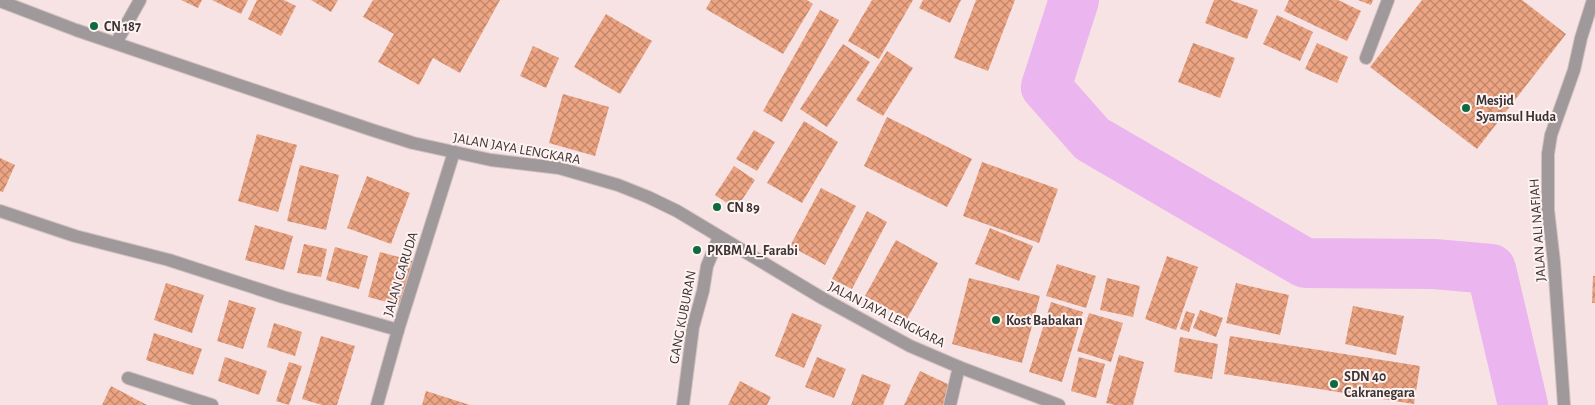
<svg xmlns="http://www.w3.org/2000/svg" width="1595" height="405" font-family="'Alegreya Sans',sans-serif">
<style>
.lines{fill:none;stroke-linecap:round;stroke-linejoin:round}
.river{stroke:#ebb5ef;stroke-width:50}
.building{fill:url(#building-cross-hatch)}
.minor-casing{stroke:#d1c0c0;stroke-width:14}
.minor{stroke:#a0999c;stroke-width:12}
.poi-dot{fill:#0f6b3e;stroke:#fef3f2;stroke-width:2}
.labels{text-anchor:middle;stroke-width:4;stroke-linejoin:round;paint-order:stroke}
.poi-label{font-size:14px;font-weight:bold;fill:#3a3332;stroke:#fef3f2;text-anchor:start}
.street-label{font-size:14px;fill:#3a3332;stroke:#fef3f2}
</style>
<defs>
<pattern id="building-cross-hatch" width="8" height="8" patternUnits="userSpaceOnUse" patternTransform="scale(1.25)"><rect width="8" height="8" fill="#eca482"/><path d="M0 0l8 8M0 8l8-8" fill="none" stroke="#c0866b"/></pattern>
</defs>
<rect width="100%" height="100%" fill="#f7e3e3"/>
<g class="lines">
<polyline class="river" points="1074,0 1046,87 1092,139 1305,263 1434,264 1491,269 1523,405"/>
</g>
<g class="building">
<polygon points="181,0 202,0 198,8"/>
<polygon points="212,0 248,0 241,14"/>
<polygon points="257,0 284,0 296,6 281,36 248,19"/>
<polygon points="311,0 338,0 331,12"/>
<polygon points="373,0 500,0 460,73 433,58 419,85 378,62 394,34 363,17"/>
<polygon points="711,0 807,0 813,4 783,54 706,9"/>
<polygon points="872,0 913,0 879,59 848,41"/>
<polygon points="923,0 961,0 950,23 919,8"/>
<polygon points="976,0 1015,0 988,71 954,58"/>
<polygon points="1214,0 1230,0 1258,10 1247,39 1205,23"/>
<polygon points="1289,0 1338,0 1361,11 1347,41 1284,11"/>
<polygon points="1358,0 1373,0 1371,5"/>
<polygon points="1422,0 1522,0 1566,34 1477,149 1370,67"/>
<polygon points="820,10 839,20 782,122 763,111"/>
<polygon points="606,14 652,41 620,94 574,67"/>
<polygon points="1277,15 1313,32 1300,61 1263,44"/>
<polygon points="1193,43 1235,58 1220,98 1178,82"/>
<polygon points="1317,43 1348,57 1337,83 1305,69"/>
<polygon points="843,44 870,62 827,127 800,109"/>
<polygon points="533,46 559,58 546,88 520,76"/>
<polygon points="887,51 913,68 883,116 856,100"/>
<polygon points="563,94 609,107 595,156 549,143"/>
<polygon points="887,117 972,159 947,207 864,166"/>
<polygon points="804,121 838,142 802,203 767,183"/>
<polygon points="754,130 775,142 757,171 736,159"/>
<polygon points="257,134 297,145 278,212 238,201"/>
<polygon points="0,158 15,165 3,192 0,191"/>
<polygon points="982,162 1058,189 1039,243 963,216"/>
<polygon points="300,165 339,175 326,230 287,221"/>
<polygon points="734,166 755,180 736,209 715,195"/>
<polygon points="367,176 410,193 391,244 347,228"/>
<polygon points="821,188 856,206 825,265 790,246"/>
<polygon points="867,211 887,222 852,289 832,279"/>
<polygon points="255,225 293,236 284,270 245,260"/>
<polygon points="990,228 1033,246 1019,281 975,264"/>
<polygon points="896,240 938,263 907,319 865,296"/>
<polygon points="304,244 327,249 321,277 297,273"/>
<polygon points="335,247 368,256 359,289 326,280"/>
<polygon points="380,252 414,261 402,306 368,297"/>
<polygon points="1167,256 1198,267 1176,330 1145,319"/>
<polygon points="1057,264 1096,276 1086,308 1046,296"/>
<polygon points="1593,276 1595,276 1595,303 1592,303"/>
<polygon points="969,278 1040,296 1022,363 952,344"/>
<polygon points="1107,278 1140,286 1133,317 1100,310"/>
<polygon points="166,283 204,295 192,333 154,320"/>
<polygon points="1236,283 1289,295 1280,335 1226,323"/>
<polygon points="229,300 256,308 243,349 217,341"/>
<polygon points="1051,302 1083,312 1062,382 1029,372"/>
<polygon points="1353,306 1404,316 1396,355 1345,344"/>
<polygon points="1200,310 1223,318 1216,337 1193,328"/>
<polygon points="1186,311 1195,314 1189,332 1180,329"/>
<polygon points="792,313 822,325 804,368 775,356"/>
<polygon points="1089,313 1123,323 1111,362 1077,351"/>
<polygon points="274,323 302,332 295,356 267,347"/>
<polygon points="154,333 202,349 193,375 146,360"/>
<polygon points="321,336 355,346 337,405 322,405 302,399"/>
<polygon points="1230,336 1420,366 1414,404 1224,374"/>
<polygon points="1180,337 1218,344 1212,379 1174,372"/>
<polygon points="1119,355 1144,362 1133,405 1115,405 1106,403"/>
<polygon points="225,357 267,371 259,395 218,381"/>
<polygon points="817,357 846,369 834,398 805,387"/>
<polygon points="1079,357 1105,364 1096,398 1071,391"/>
<polygon points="289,362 302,366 289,405 276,401"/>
<polygon points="920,371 952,386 943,405 904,405"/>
<polygon points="862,374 891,385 883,405 851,405"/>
<polygon points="740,381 771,397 767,405 728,405"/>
<polygon points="111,386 147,405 102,405"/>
<polygon points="426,391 470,405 422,405"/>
</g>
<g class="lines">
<defs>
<g id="minor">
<polyline points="0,1 76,30 372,130 413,143 491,160 559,168 618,185 648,197 677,211 822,298 910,346 959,367 1059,405"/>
<polyline points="116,43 140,0"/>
<polyline points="1366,58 1388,0"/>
<polyline points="0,211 75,236 169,260 283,297 398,330"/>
<polyline points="128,378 212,405"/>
<polyline points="377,405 398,330 454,152"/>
<polyline points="683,405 693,327 703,291 707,266 719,237"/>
<polyline points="950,405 959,367"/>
<polyline points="1564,405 1554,262 1548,210 1548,154 1551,135 1574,70 1581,38 1593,0"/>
</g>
</defs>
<use href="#minor" class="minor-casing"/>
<use href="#minor" class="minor"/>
</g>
<g class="poi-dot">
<circle cx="94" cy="26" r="5"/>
<circle cx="1466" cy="108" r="5"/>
<circle cx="717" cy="207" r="5"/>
<circle cx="697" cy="250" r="5"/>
<circle cx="996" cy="320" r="5"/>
<circle cx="1334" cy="384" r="5"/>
</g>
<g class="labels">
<g class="poi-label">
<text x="104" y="31">CN 187</text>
<text x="1476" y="105">Mesjid<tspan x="1476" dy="16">Syamsul Huda</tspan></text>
<text x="727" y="212">CN 89</text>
<text x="707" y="255">PKBM Al_Farabi</text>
<text x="1006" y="325">Kost Babakan</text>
<text x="1344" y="381">SDN 40<tspan x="1344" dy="16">Cakranegara</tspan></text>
</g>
<g class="street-label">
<text transform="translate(517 148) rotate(10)" y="5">JALAN JAYA LENGKARA</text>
<text transform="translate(1537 230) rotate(-94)" y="5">JALAN ALI NAFIAH</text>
<text transform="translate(400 274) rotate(-73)" y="5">JALAN GARUDA</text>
<text transform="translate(887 314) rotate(27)" y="5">JALAN JAYA LENGKARA</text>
<text transform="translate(682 317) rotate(-79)" y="5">GANG KUBURAN</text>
</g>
</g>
</svg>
